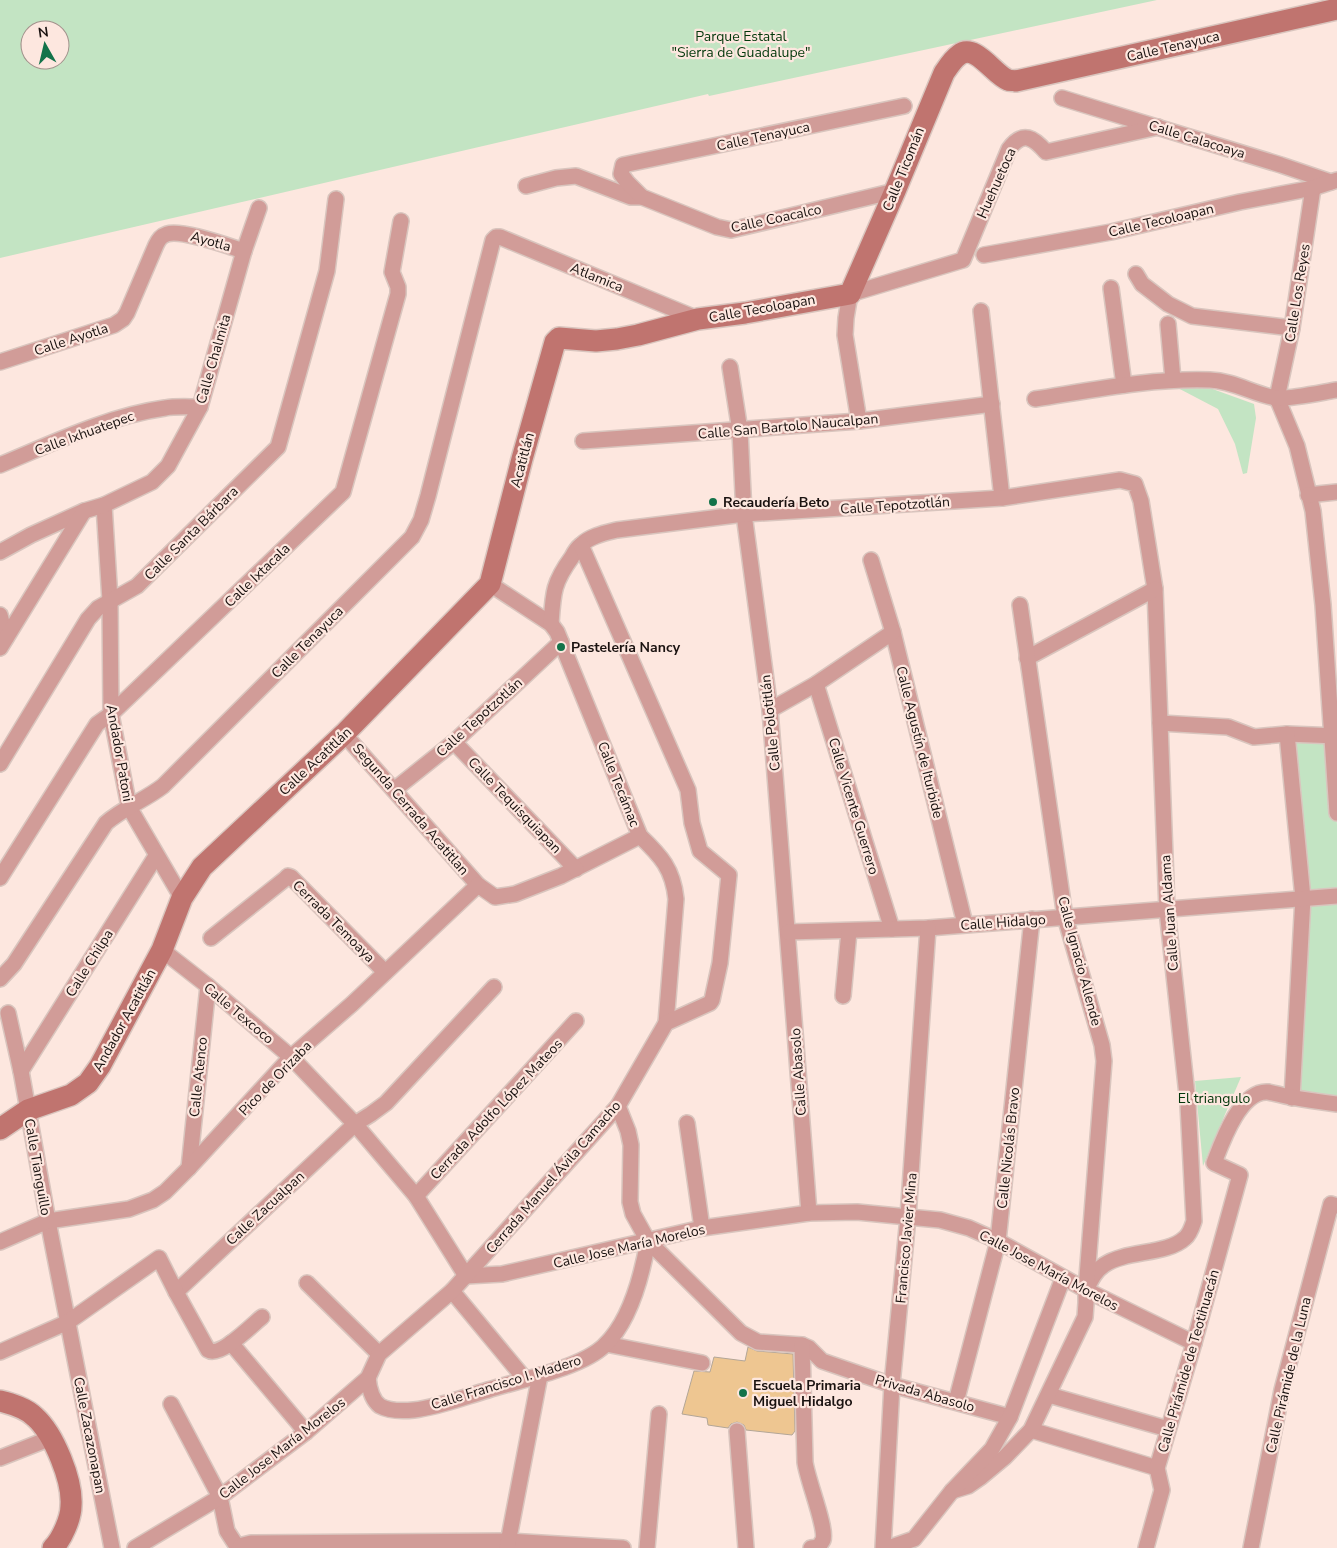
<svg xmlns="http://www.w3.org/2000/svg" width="1337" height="1548" font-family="'Nunito Sans',sans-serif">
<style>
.green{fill:#c3e4c3;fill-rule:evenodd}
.building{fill:#eec691;stroke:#b3a697}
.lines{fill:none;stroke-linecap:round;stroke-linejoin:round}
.street-casing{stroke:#d9c5be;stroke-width:18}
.secondary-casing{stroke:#d9c5be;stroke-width:24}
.street{stroke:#d19c98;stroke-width:15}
.secondary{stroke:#c0746f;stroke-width:21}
.poi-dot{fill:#13734a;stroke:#fde7df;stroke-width:2}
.labels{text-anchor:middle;stroke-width:4.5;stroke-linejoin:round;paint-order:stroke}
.park-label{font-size:14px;fill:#03380b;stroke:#fde7df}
.street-label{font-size:14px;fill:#1a1210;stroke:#fde7df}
.poi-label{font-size:14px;font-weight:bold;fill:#1a1210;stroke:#fde7df;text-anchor:start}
</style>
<rect width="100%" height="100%" fill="#fde7df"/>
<g class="green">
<path d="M0,0H1157L709,96L708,94L0,258ZM30,30H60V60H30Z"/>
<polygon points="1174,386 1207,387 1254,404 1256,418 1247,473 1243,474 1235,444 1218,409"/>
<polygon points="1287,734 1332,735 1337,825 1337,1104 1292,1098 1303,898"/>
<polygon points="1241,1077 1203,1166 1195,1081"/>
</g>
<polygon class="building" points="748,1347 757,1351 793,1354 795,1431 792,1435 746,1430 744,1425 737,1422 731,1424 728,1428 708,1425 707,1418 682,1414 694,1371 710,1372 714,1357 745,1361"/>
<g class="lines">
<defs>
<g id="street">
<polyline points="1062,98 1281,165 1331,182"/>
<polyline points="526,186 556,178 576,176 631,197 642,197"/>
<polyline points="1313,188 1292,328 1277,398 1297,446 1313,511 1323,605 1337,813"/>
<polyline points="895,191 731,230 717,227 642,197 627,182 621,174 623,165 904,106"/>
<polyline points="984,255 1111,232 1240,202 1313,188 1337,180"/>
<polyline points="1136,274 1142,284 1168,304 1192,316 1292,328"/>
<polyline points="1111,288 1124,385"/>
<polyline points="981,311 1002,498"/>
<polyline points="1168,324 1173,380"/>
<path d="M0,362L114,325L123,319L127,313L156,245C159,239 161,236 167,234C181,229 228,246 244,251"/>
<polyline points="730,367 740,431 744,514 770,710 809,1213"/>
<path d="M1035,399C1093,390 1151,378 1210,380C1234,381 1253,394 1276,398C1287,400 1324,392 1337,390"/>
<path d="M859,421L845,335L846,318L850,294L963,260L1009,149C1023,130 1034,138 1046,152L1158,127"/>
<polyline points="583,441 859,421 992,404"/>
<path d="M0,465C53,443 108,416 165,408C176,406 188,407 200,407"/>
<polyline points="1308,495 1337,492"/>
<polyline points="104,505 110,600 111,714 129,807 182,898"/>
<polyline points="0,552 31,535 84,511 104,505 152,482 168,466 200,407 244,251 259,208"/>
<polyline points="871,560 893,632 965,924"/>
<path d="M490,584L551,624L557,632L640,836C661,856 673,869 676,899L666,1023"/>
<polyline points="0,615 6,638"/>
<path d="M551,624C553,593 553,583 572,557C574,553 577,548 581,545C590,536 605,533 617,530L744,514L1002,498L1120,480L1135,484L1141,501L1155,589L1167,910L1188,1104L1194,1221C1192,1227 1190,1234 1185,1238C1167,1255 1126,1250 1104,1265C1095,1271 1091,1280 1086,1290"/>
<polyline points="0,648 84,511"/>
<polyline points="1027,658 1155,589"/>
<polyline points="816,684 892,929"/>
<polyline points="770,710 816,684 893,632"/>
<polyline points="1160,723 1228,727 1254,737 1287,734 1337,736"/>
<polyline points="344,734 478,885 495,897 515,894 561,876 640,836"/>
<polyline points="1287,734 1303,898 1292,1098"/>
<polyline points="454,742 576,869"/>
<polyline points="0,764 88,619 98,608 137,586 278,447 327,271 336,199"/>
<polyline points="394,790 454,742 561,642"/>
<polyline points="0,878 97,724 111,714 343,492 398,294 398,287 392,272 401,221"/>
<polyline points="788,932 928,928 1337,896"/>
<polyline points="211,938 285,879 288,876 291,877 385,972"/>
<polyline points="162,950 208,986 291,1057 355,1124 416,1196 466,1276"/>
<path d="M0,979L14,964L106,823C123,808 145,800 163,786L412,537L421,520L428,496L493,240L496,237H500L698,319"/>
<polyline points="843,996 849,931"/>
<polyline points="8,1013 21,1071 48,1221 112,1548"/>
<polyline points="21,1071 156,856"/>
<polyline points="618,1106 628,1131 631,1145 630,1202 633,1214 648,1241 741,1333 758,1342 802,1345 809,1348 822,1361 892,1385 1010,1417"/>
<polyline points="687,1123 702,1228"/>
<polyline points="189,1168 208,986"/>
<polyline points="416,1196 576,1021"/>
<polyline points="0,1242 48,1221 129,1209 153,1200 165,1192 189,1168 291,1057 352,1004 478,885"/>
<polyline points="466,1276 502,1274 702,1228 809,1213 857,1212 908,1217 940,1220 969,1228 998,1241 1086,1290 1194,1343"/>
<polyline points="307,1283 379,1354"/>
<polyline points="452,1291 525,1379"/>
<polyline points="176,1292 355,1124 371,1114 386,1103 494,987"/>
<polyline points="231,1343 306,1432"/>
<polyline points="606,1344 702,1363"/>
<path d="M802,1345L805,1462C807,1479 827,1528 823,1540C822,1542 820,1544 819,1547L811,1548"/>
<path d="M0,1352L68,1322L159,1258L176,1292L208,1350C220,1358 252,1325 262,1317"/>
<path d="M368,1378C369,1387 372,1400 380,1406C389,1411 404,1411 414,1410C439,1407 464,1397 488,1390C520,1380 582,1368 605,1345C631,1320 642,1275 648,1241"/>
<polyline points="1049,1395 1168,1429"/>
<polyline points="956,1402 998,1241 1032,919"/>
<polyline points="171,1404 220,1497 227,1531 238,1548"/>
<polyline points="1031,1430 1157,1468"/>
<polyline points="737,1431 746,1548"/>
<polyline points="0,1458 51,1438"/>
<polyline points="952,1491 968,1486 981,1477 1005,1457 1031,1430 1085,1317 1086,1303 1086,1290 1104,1061 1102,1045 1065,917 1020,605"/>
<polyline points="135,1548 220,1497 306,1432 368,1378 379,1354 452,1291 618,1106 666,1023 710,1003 712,1000 720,963 729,875 700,851 692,823 688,790 581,545"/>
<polyline points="239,1548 243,1545 251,1543 508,1541 623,1548"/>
<polyline points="507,1548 540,1375"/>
<polyline points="647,1548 659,1414"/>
<polyline points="883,1548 892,1385 908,1217 928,928"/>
<polyline points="888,1548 914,1539 952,1491 992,1449 1010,1417 1063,1278"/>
<path d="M1146,1548L1162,1490L1157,1468L1194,1343L1240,1175L1214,1163C1222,1142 1240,1090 1268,1092C1275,1093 1283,1096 1291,1097C1306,1100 1321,1102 1337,1104"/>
<polyline points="1251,1548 1282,1390 1331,1204 1337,1206"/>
</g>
<g id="secondary">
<path d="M0,1129L28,1110L71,1095L88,1083L100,1066L162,950L182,898L202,867L344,734L490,584L522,459L555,342L559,338L596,341L617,339L638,335L698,319L745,313L850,294L895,191L944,73C948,67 953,59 959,55C975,42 994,75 1008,80C1010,81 1013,80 1016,81L1337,9"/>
<path d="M0,1401C12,1404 26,1408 35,1417C54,1434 73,1481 71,1506C71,1518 62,1539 53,1548"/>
</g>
</defs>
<use href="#street" class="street-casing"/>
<use href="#secondary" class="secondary-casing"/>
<use href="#street" class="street"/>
<use href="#secondary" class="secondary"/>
</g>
<g class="poi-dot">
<circle cx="713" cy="502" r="5"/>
<circle cx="561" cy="647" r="5"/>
<circle cx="743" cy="1393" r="5"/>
</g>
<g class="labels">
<g class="park-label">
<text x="741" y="41">Parque Estatal<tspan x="741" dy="16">"Sierra de Guadalupe"</tspan></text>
<text x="1214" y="1103">El triangulo</text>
</g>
<g class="street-label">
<text transform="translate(1173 46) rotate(-13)" y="5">Calle Tenayuca</text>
<text transform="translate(763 136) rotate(-12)" y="5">Calle Tenayuca</text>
<text transform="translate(1197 139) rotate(17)" y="5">Calle Calacoaya</text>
<text transform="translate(903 169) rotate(-68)" y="5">Calle Ticomán</text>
<text transform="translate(996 183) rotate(-66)" y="5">Huehuetoca</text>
<text transform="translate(776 218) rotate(-12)" y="5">Calle Coacalco</text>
<text transform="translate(1161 220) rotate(-13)" y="5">Calle Tecoloapan</text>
<text transform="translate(211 241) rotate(16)" y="5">Ayotla</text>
<text transform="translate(597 277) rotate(22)" y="5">Atlamica</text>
<text transform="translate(1297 293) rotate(-81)" y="5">Calle Los Reyes</text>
<text transform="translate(762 308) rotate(-10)" y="5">Calle Tecoloapan</text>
<text transform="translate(71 339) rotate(-18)" y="5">Calle Ayotla</text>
<text transform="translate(213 359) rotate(-74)" y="5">Calle Chalmita</text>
<text transform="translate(788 426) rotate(-5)" y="5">Calle San Bartolo Naucalpan</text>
<text transform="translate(84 433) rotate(-20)" y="5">Calle Ixhuatepec</text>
<text transform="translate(522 460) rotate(-75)" y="5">Acatitlán</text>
<text transform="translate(895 505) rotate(-4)" y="5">Calle Tepotzotlán</text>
<text transform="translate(191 533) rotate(-45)" y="5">Calle Santa Bárbara</text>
<text transform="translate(257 575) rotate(-44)" y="5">Calle Ixtacala</text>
<text transform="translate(307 642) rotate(-45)" y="5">Calle Tenayuca</text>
<text transform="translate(479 717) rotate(-42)" y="5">Calle Tepotzotlán</text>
<text transform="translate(770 723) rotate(-96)" y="5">Calle Polotitlán</text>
<text transform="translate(920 742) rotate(76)" y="5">Calle Agustín de Iturbide</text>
<text transform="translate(120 753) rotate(80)" y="5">Andador Patoni</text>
<text transform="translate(315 761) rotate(-43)" y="5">Calle Acatitlán</text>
<text transform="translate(619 784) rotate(68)" y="5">Calle Tecámac</text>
<text transform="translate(515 805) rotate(46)" y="5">Calle Tequisquiapan</text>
<text transform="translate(854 806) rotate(73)" y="5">Calle Vicente Guerrero</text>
<text transform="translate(411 809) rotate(49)" y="5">Segunda Cerrada Acatitlan</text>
<text transform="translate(1169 913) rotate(-94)" y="5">Calle Juan Aldama</text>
<text transform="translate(334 921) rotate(45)" y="5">Cerrada Temoaya</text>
<text transform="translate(1003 922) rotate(-4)" y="5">Calle Hidalgo</text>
<text transform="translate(1080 961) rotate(75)" y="5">Calle Ignacio Allende</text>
<text transform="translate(89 963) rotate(-58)" y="5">Calle Chilpa</text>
<text transform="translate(239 1013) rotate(40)" y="5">Calle Texcoco</text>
<text transform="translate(124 1020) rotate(-61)" y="5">Andador Acatitlán</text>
<text transform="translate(798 1072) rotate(-94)" y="5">Calle Abasolo</text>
<text transform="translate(198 1077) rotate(-84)" y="5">Calle Atenco</text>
<text transform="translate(275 1078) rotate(-46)" y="5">Pico de Orizaba</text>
<text transform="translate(496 1109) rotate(-47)" y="5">Cerrada Adolfo López Mateos</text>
<text transform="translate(1008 1148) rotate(-84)" y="5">Calle Nicolás Bravo</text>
<text transform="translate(38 1167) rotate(80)" y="5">Calle Tianguillo</text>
<text transform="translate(553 1177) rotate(-49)" y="5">Cerrada Manuel Ávila Camacho</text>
<text transform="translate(265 1208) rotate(-43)" y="5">Calle Zacualpan</text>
<text transform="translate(906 1238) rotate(-85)" y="5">Francisco Javier Mina</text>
<text transform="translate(629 1246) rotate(-13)" y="5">Calle Jose María Morelos</text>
<text transform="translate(1049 1270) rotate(28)" y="5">Calle Jose María Morelos</text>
<text transform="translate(1188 1361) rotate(-74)" y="5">Calle Pirámide de Teotihuacán</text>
<text transform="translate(1288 1375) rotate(-77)" y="5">Calle Pirámide de la Luna</text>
<text transform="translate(506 1382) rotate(-17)" y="5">Calle Francisco I. Madero</text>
<text transform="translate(925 1393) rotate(16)" y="5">Privada Abasolo</text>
<text transform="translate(90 1435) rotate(79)" y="5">Calle Zacazonapan</text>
<text transform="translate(282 1448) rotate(-38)" y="5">Calle Jose María Morelos</text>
</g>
<g class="poi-label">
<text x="723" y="507">Recaudería Beto</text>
<text x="571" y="652">Pastelería Nancy</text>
<text x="753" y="1390">Escuela Primaria<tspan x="753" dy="16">Miguel Hidalgo</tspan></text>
</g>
</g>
<g transform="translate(45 45) rotate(352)"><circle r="24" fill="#fde7df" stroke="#a2928c"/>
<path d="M0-4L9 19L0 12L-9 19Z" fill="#13734a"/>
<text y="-8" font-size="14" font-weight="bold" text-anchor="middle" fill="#1a1210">N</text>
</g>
</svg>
